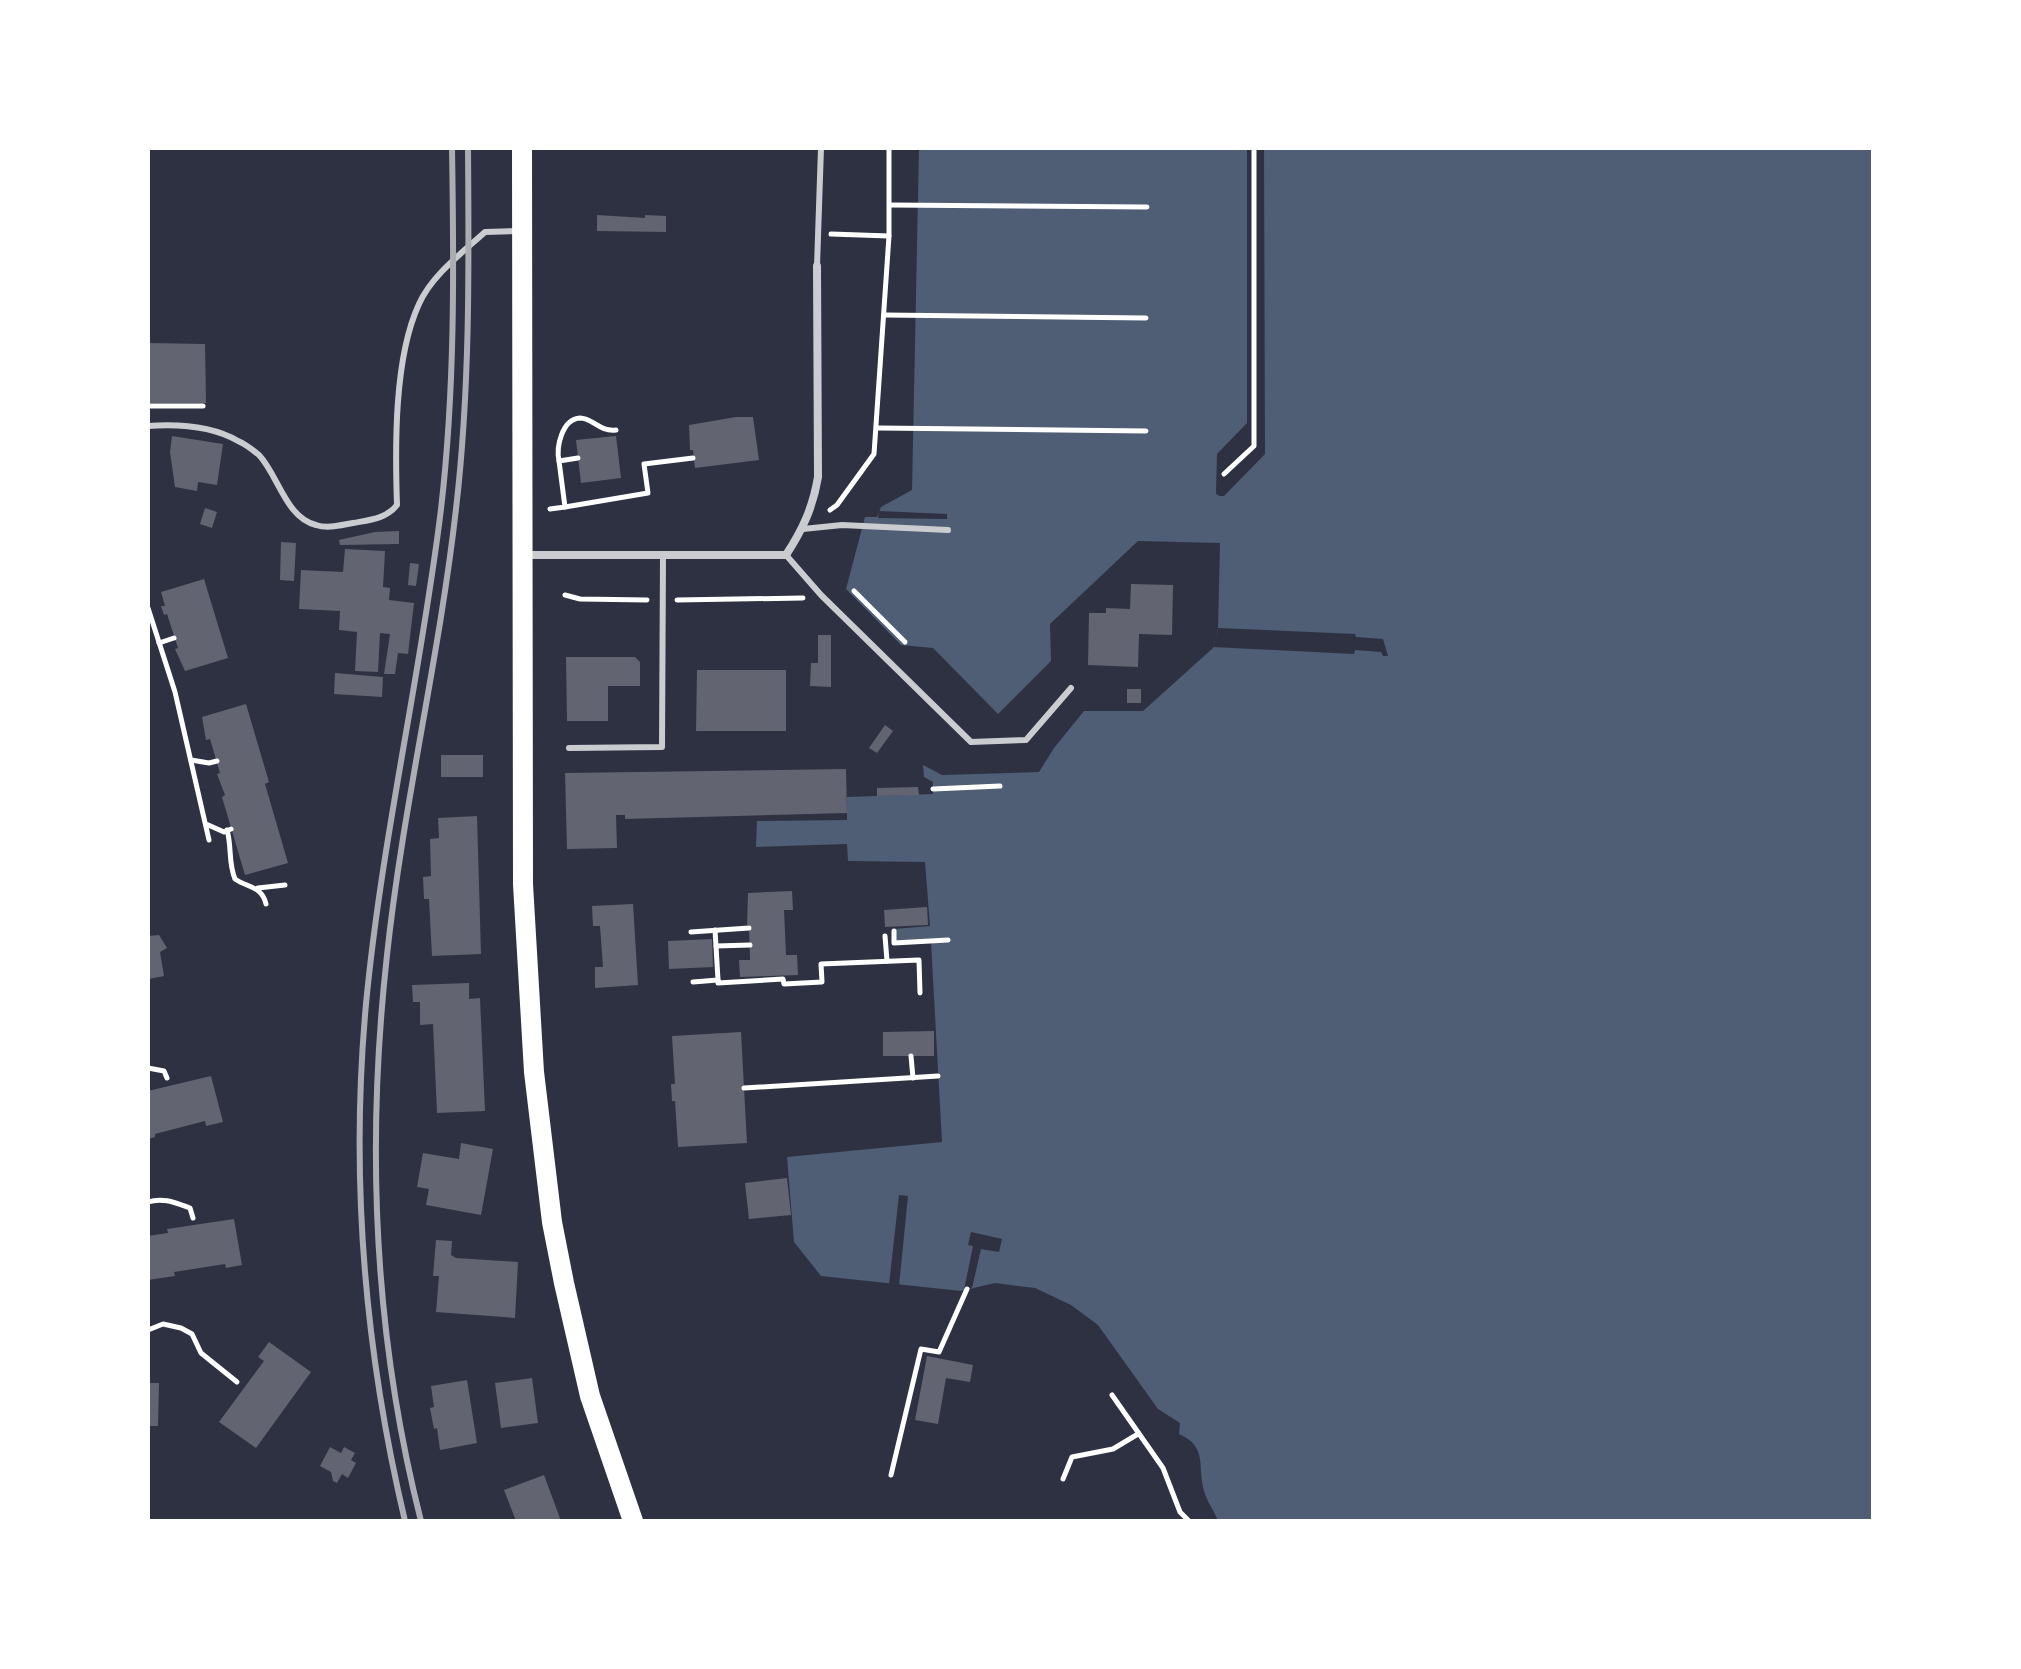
<svg xmlns="http://www.w3.org/2000/svg" width="2021" height="1669" font-family="Barlow,sans-serif">
<style>
.water{fill:#4f5d75}
.pier{fill:#2d3142}
.building{fill:#626471}
.lines{fill:none;stroke-linecap:round;stroke-linejoin:round}
.path{stroke:#fff;stroke-width:5}
.service{stroke:#caccd0;stroke-width:6}
.minor{stroke:#caccd0;stroke-width:8}
.primary{stroke:#fff;stroke-width:20}
.rail{stroke:#abadb3;stroke-width:6}
</style>
<rect width="100%" height="100%" fill="#2d3142"/>
<path class="water" d="M919,148H1873V1521H1218C1214,1510 1207,1502 1204,1491C1197,1465 1208,1447 1179,1434L1180,1423L1158,1409L1098,1325L1071,1305L1035,1288L995,1283L961,1291L821,1276L794,1242L787,1157L942,1142L931,942L894,944V929L930,926L925,862L848,861L847,844L756,847L757,821L847,820V797L933,794V782L924,777L923,765L942,775L1039,772L1054,748L1084,711H1143L1213,648L1218,628L1220,543L1138,541L1050,624L1051,661L998,714L933,648L901,645L846,589L865,517H877L881,507L912,490Z"/>
<g class="pier">
<polygon points="1247,148 1264,148 1265,454 1224,496 1220,496 1216,494 1217,454 1247,423"/>
<polygon points="879,511 947,514 947,519 878,518"/>
<polygon points="1218,628 1355,634 1356,637 1383,639 1388,656 1383,656 1381,652 1355,650 1354,654 1213,647"/>
<polygon points="899,1195 908,1196 899,1286 889,1285"/>
<polygon points="971,1232 1002,1239 999,1252 981,1249 972,1288 964,1290 973,1246 968,1245"/>
</g>
<g class="building">
<polygon points="597,215 645,218 645,215 666,216 666,232 597,231"/>
<polygon points="148,343 205,344 206,403 148,403"/>
<polygon points="736,417 753,417 759,460 695,468 693,450 690,450 689,425"/>
<polygon points="172,436 223,444 217,485 198,482 197,491 175,487 170,452"/>
<polygon points="616,436 621,478 581,483 576,440"/>
<polygon points="205,508 217,512 212,528 200,524"/>
<polygon points="399,531 399,544 340,545 339,540 375,532"/>
<polygon points="281,542 296,543 294,581 280,580"/>
<polygon points="345,549 385,551 383,587 390,588 389,600 414,603 408,654 398,653 395,674 384,674 390,634 380,633 378,672 355,671 357,632 339,630 340,611 299,609 301,570 343,572"/>
<polygon points="410,563 419,564 416,586 408,585"/>
<polygon points="204,579 228,658 185,671 175,649 178,648 167,614 164,615 161,606 165,606 161,592"/>
<polygon points="1131,584 1173,585 1172,635 1139,634 1138,667 1088,665 1089,613 1106,613 1106,608 1130,609"/>
<polygon points="818,635 831,635 831,687 810,686 811,663 818,663"/>
<polygon points="566,657 635,657 640,662 640,686 608,686 608,721 567,721"/>
<polygon points="697,670 786,670 786,731 696,731"/>
<polygon points="335,673 383,677 382,697 334,694"/>
<rect x="1127" y="689" width="14" height="14"/>
<polygon points="246,704 269,782 265,784 288,863 245,875 222,797 225,795 217,774 220,773 210,739 206,740 202,717"/>
<polygon points="885,725 893,731 877,753 869,748"/>
<rect x="441" y="755" width="42" height="22"/>
<polygon points="846,769 847,813 625,819 625,815 616,815 617,848 567,849 565,773"/>
<polygon points="918,787 919,795 877,796 877,788"/>
<polygon points="477,816 481,954 432,956 429,899 424,899 423,877 431,876 430,839 439,838 438,818"/>
<polygon points="792,891 793,910 784,910 786,955 797,955 798,975 740,977 739,960 750,960 749,925 747,925 748,893"/>
<polygon points="633,904 638,985 595,988 595,967 603,967 600,926 593,926 592,906"/>
<polygon points="927,907 928,925 885,927 884,910"/>
<polygon points="159,935 167,948 160,952 164,976 149,979 148,936"/>
<polygon points="712,939 713,967 669,969 668,941"/>
<polygon points="469,983 469,999 480,998 485,1111 437,1113 433,1024 420,1025 420,1002 413,1002 412,985"/>
<polygon points="934,1031 934,1056 883,1056 883,1032"/>
<polygon points="741,1032 747,1143 678,1147 675,1101 672,1101 671,1084 675,1084 672,1036"/>
<polygon points="211,1076 223,1122 206,1126 205,1121 155,1134 155,1137 148,1139 148,1091"/>
<polygon points="461,1143 493,1149 481,1215 426,1205 429,1189 417,1187 423,1153 459,1159"/>
<polygon points="787,1178 791,1215 749,1219 745,1183"/>
<polygon points="234,1219 242,1265 226,1268 225,1264 174,1272 175,1276 148,1280 148,1236 168,1233 167,1229"/>
<polygon points="436,1240 452,1241 451,1255 456,1258 518,1262 515,1318 436,1312 439,1276 433,1276"/>
<polygon points="269,1342 311,1372 256,1448 219,1422 264,1361 258,1357"/>
<polygon points="927,1356 973,1365 970,1382 946,1378 938,1424 915,1420"/>
<polygon points="532,1378 538,1423 501,1428 495,1383"/>
<polygon points="467,1380 477,1443 440,1450 437,1428 434,1429 430,1408 434,1407 431,1386"/>
<polygon points="148,1383 159,1383 158,1426 148,1426"/>
<polygon points="330,1447 341,1453 344,1447 355,1453 351,1460 356,1463 348,1478 342,1474 337,1483 333,1481 331,1472 320,1466"/>
<polygon points="544,1475 561,1521 516,1521 504,1490"/>
</g>
<g class="lines">
<g class="path">
<polyline points="890,205 1147,207"/>
<polyline points="831,234 889,236"/>
<polyline points="884,315 1146,318"/>
<polyline points="148,406 203,406"/>
<polyline points="878,428 1146,431"/>
<path d="M559,461C556,447 562,419 580,418C593,418 599,432 616,430"/>
<polyline points="1224,474 1254,446 1254,148"/>
<polyline points="565,507 648,493 644,464 693,458"/>
<polyline points="550,509 565,507 559,461 578,458"/>
<polyline points="830,510 837,505 874,454 889,236 889,148"/>
<polyline points="854,591 905,642"/>
<polyline points="565,595 580,599 647,600"/>
<polyline points="677,600 803,598"/>
<polyline points="148,608 175,692 209,840"/>
<polyline points="159,643 174,638"/>
<polyline points="191,760 209,763 217,761"/>
<polyline points="933,789 1000,786"/>
<polyline points="206,824 224,832 231,829"/>
<path d="M227,830C232,847 228,862 235,879C248,888 262,886 266,904"/>
<polyline points="258,888 285,885"/>
<polyline points="715,930 716,946 750,945"/>
<polyline points="894,931 894,943 948,940"/>
<polyline points="691,932 749,928"/>
<polyline points="885,936 887,961"/>
<polyline points="718,980 718,983 783,979 784,984 822,982 821,964 919,960 920,993"/>
<polyline points="693,982 718,980 716,946"/>
<polyline points="911,1056 913,1078"/>
<polyline points="148,1068 164,1071 167,1078"/>
<polyline points="744,1088 938,1076"/>
<path d="M148,1202C163,1197 176,1203 190,1208L193,1218"/>
<polyline points="148,1330 163,1324 181,1328 192,1334 201,1353 237,1382"/>
<polyline points="1112,1395 1163,1468 1180,1512 1189,1521"/>
<polyline points="891,1475 921,1349 939,1352 967,1289"/>
<polyline points="1063,1479 1072,1457 1113,1449 1138,1434"/>
</g>
<g class="service">
<polyline points="817,266 821,148"/>
<path d="M148,426C177,424 212,426 238,441C245,444 253,450 259,455C278,475 286,518 316,525C328,529 341,525 353,523C369,520 386,519 397,505C395,446 394,358 419,304C432,275 462,253 485,232L519,231"/>
<polyline points="803,529 842,525 948,530"/>
<polyline points="786,555 821,595 971,742 1026,740 1071,688"/>
<polyline points="569,748 662,747 663,555"/>
</g>
<path class="minor" d="M522,555H786C803,529 813,507 818,477L817,266"/>
<polyline class="primary" points="522,148 523,884 534,1072 552,1222 564,1283 590,1396 633,1521"/>
<g class="rail">
<path d="M405,1521C365,1352 350,1177 366,1004C382,837 421,674 441,509C455,389 454,269 452,148"/>
<path d="M421,1521C374,1337 366,1144 387,955C403,806 439,659 456,509C470,389 469,269 468,148"/>
</g>
</g>
<rect width="2021" height="1669" fill="none" stroke="#ffffff" stroke-width="300"/>
</svg>
